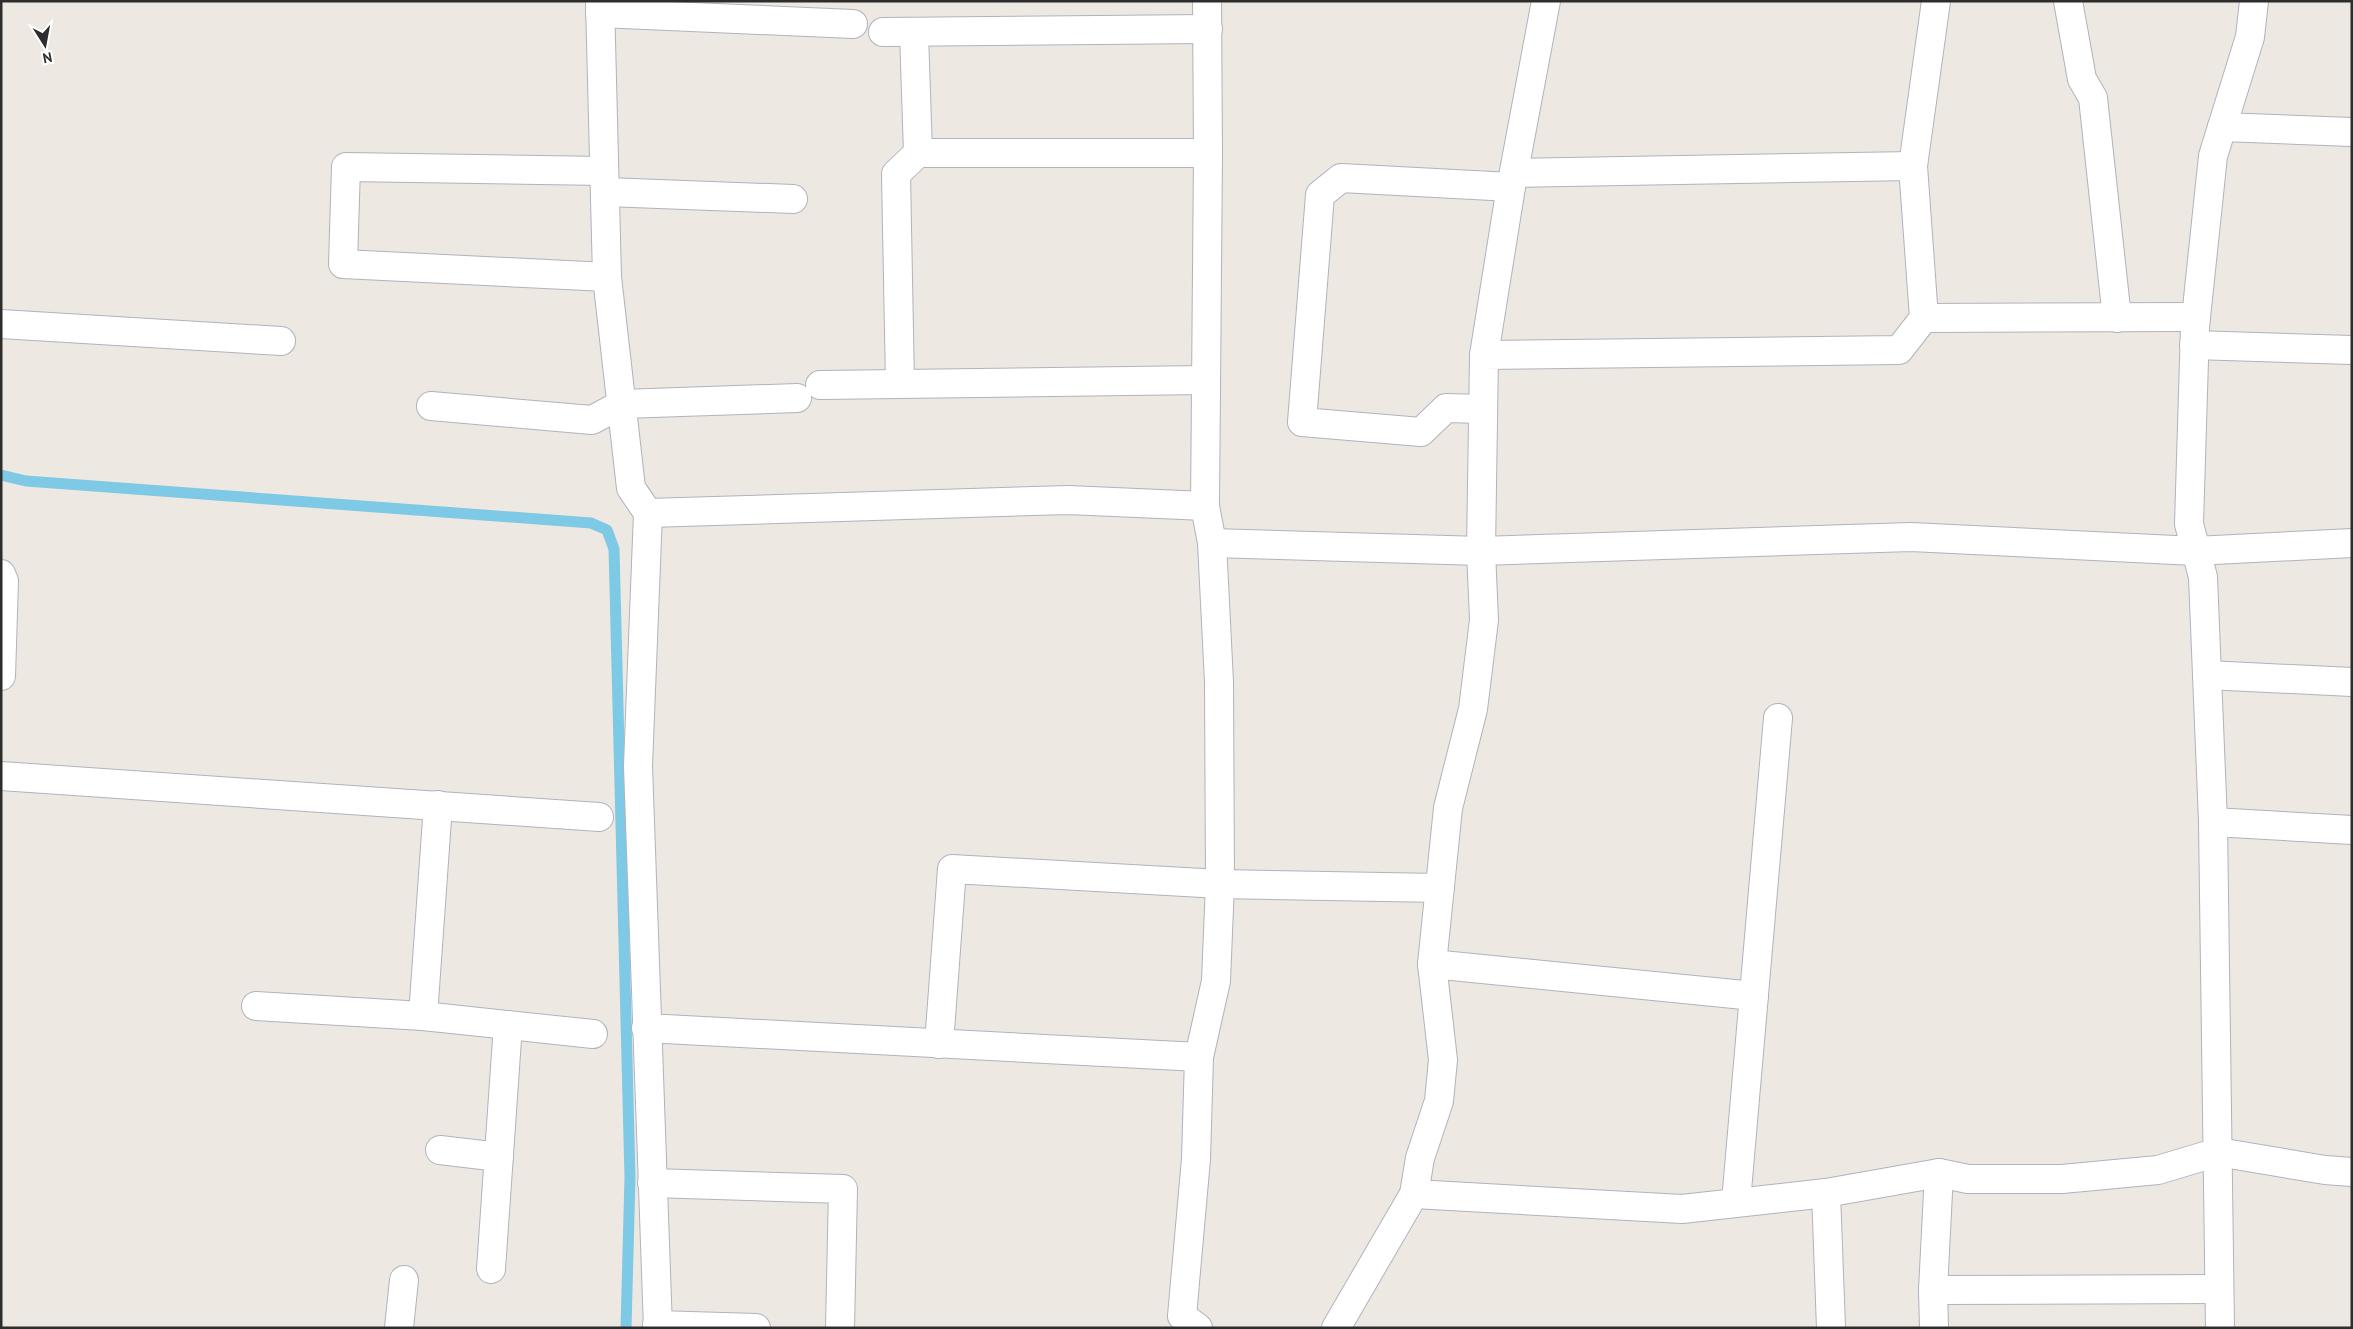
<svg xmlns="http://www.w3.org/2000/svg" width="2353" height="1329" font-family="'PT Sans',sans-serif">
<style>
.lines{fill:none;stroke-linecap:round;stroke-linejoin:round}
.stream{stroke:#7ec9e5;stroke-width:11}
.minor-casing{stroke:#b1b3bc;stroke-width:30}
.minor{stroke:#fff;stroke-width:28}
</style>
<rect width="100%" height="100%" fill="#ede8e1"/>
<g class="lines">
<polyline class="stream" points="1,475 26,481 591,523 607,530 614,549 630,1177 626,1328"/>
<defs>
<g id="minor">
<polyline points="600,1 607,277 631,488 648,513 638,766 658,1328"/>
<polyline points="2068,1 2082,79 2093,98 2117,318"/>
<polyline points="600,13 853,24"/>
<polyline points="883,32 1208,29"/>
<polyline points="2222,127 2352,132"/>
<polyline points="918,153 1208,153"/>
<polyline points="604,171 346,167 343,264 607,277"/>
<polyline points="1514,173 1913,166"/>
<polyline points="1511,187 1546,1"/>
<polyline points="606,192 793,199"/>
<polyline points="1924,318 1913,166 1936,1"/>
<polyline points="1,324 281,341"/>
<polyline points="2194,345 2352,350"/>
<polyline points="900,384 896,174 918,153 914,33"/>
<polyline points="820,385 1205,380"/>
<polyline points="431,406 592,420 622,404 797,398"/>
<polyline points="1483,409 1446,408 1421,432 1302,422 1320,195 1341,178 1511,187 1484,355"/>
<polyline points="648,513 1068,500 1205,506"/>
<polyline points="1212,543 1481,551 1911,537 2195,551 2352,543"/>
<polyline points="1,574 4,581 1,676"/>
<polyline points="2207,675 2352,682"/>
<polyline points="1,776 599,817"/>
<polyline points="2213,822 2352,830"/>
<polyline points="1432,964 1754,996"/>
<polyline points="256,1006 423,1016 593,1034"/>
<polyline points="423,1016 438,805"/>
<polyline points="646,1028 1199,1057"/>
<polyline points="939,1044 952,869 1220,884 1440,888"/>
<polyline points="440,1150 499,1157"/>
<polyline points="652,1183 843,1189 840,1328"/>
<polyline points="1826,1193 1831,1328"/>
<polyline points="1414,1194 1420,1158 1439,1101 1443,1060 1432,964 1448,808 1473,709 1484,620 1481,551 1484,355 1899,350 1924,318 2196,317"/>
<polyline points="1736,1202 1778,718"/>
<polyline points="491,1269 508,1025"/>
<polyline points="1933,1290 2219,1289"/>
<polyline points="657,1325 756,1328"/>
<polyline points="399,1328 404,1280"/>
<polyline points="1198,1328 1182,1316 1196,1159 1199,1057 1216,981 1220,884 1219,682 1212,543 1205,506 1208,153 1207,1"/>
<polyline points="1336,1328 1414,1194 1682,1209 1826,1193 1939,1173 1968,1179 2062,1179 2158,1170 2218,1152 2325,1170 2352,1172"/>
<polyline points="1934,1328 1933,1290 1939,1173"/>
<polyline points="2220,1328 2213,822 2203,577 2189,524 2195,327 2213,156 2250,37 2254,1"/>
</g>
</defs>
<use href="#minor" class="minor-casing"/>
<use href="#minor" class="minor"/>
</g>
<rect width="2353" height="1329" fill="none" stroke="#2d2d2d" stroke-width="5"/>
<g transform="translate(45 45) rotate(169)" stroke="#ffffff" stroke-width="4" paint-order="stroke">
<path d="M0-4L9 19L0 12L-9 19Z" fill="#2d2d2d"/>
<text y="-8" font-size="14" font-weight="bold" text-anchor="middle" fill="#2d2d2d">N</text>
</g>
</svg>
